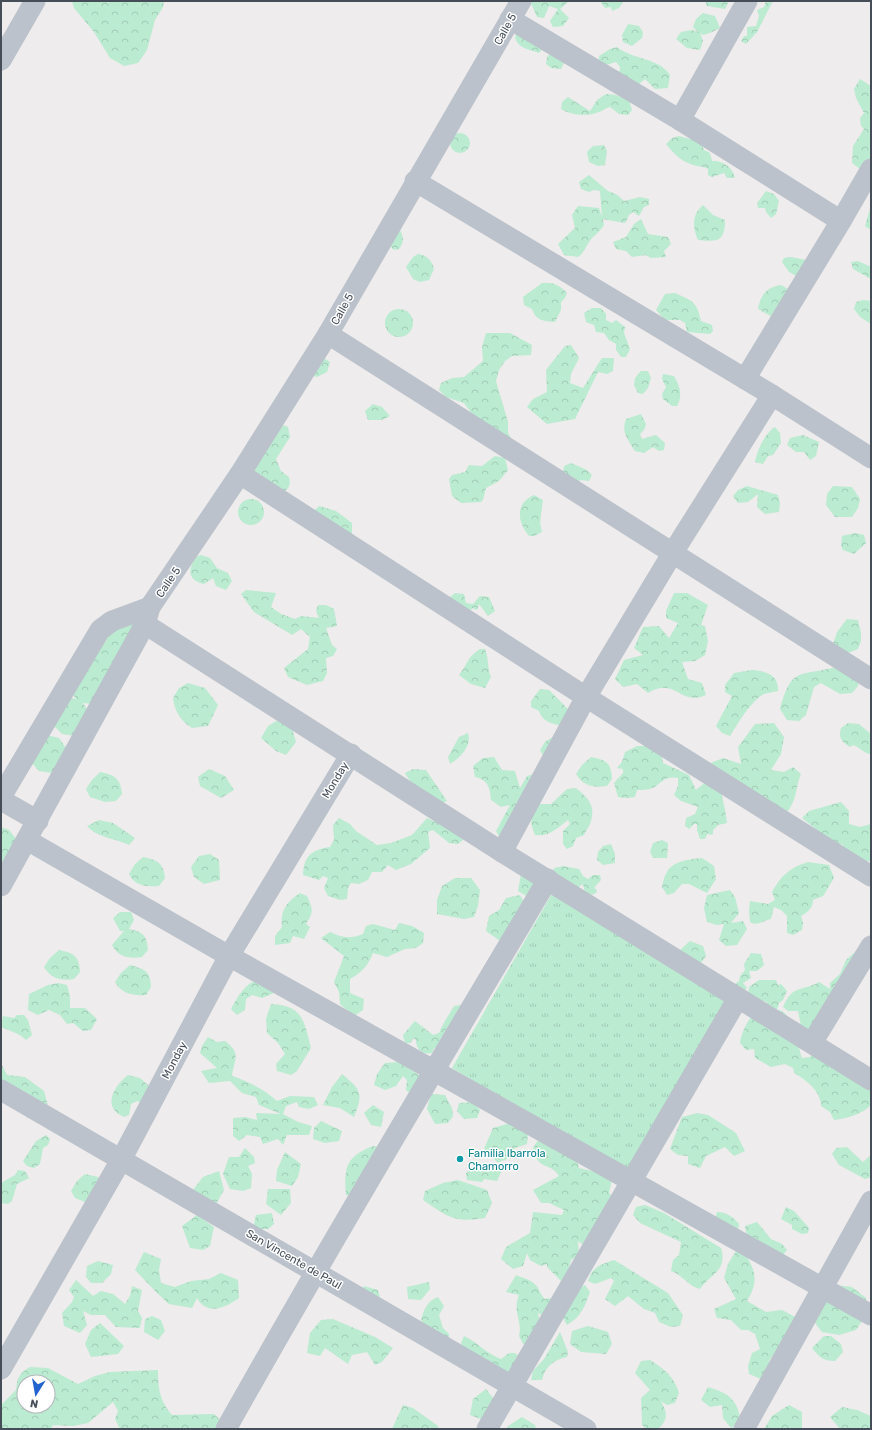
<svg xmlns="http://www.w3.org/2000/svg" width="872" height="1430" font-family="Rubik,sans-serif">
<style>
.forest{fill:url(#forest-crowns);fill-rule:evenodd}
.park{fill:url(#park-tufts)}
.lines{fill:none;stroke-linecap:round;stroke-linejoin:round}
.minor{stroke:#bbc2cb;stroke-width:21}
.culture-dot{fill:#0f9aa8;stroke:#fff;stroke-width:1.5}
.labels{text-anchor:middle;stroke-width:3;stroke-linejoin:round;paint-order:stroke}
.street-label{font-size:11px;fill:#454e58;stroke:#fff}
.culture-label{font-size:11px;fill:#0d838f;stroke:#fff;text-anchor:start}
</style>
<defs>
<pattern id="forest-crowns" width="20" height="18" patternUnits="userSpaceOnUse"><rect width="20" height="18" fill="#bbebd1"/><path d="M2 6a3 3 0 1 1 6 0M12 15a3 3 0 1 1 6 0" fill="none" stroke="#a2cbb6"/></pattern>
<pattern id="park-tufts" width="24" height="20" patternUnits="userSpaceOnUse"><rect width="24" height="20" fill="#bbebd1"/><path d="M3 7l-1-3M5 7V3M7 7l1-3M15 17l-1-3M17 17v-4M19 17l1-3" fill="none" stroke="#a2cbb6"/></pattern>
</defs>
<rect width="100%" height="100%" fill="#eeecec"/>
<g class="forest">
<polygon points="72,1 106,1 107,3 110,1 164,1 163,7 155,20 147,50 138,63 124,66 110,58 94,32 74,8"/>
<polygon points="530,1 569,1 560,9 569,18 563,26 553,27 550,21 558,9 549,6 544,18 537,17"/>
<polygon points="600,1 624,1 619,8 612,11 611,7 605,8"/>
<polygon points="705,1 729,1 725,9 707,6"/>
<polygon points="766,1 773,1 757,32 746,44 741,41 744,36 747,36 747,27 756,26 759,16 757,10 764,7"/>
<polygon points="703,13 715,16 720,28 710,33 703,35 700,33 703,41 700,50 687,48 676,39 681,32 692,30 698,32 693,27 696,19"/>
<polygon points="628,24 639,26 643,32 642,38 632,46 623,42 622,35"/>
<path d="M517,33L542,50L539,53C529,49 518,49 515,37Z"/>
<path d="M617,47C633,60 658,57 670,75L668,88L655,89L645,79L639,84L614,72L620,71V67L616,62L603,66L599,60V56L610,49Z"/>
<polygon points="551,52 565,61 561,69 551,68 546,64 547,57"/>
<polygon points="860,79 871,86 871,169 864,172 852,163 853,146 864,129 861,126 860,118 864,113 856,98 854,89"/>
<path d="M606,94L616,95L629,100L632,110L628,115L619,114L610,107C605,108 603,111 599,112C587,117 571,115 561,109L562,102L568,97L590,111L597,100Z"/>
<circle cx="460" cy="143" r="10"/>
<path d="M679,136L701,142L704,150L710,153L712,161C722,160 733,167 735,178H727L724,173L712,177L708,175V169C704,166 698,167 693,165C681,161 674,154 666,144L672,138Z"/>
<polygon points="604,145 607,151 605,165 598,166 589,162 587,152 593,146"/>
<path d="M589,175L608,191L616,194L624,201L640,197L649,199V205L644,207L639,216L633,212L629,215L626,222L624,223L603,219L604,225C599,233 592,237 589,242C585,248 584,253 578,257L564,255L558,244L575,228L572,215L578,206L599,208L602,217L600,191L594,190L589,192L581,189L579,182Z"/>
<polygon points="766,191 774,194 779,201 776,214 771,218 766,212 765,208 758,208 757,203"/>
<path d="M703,205L713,215L725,220C725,242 717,242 698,240C693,228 691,215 703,205Z"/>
<polygon points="871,205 871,230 865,226"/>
<polygon points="641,219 648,234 668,237 671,244 664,251 666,257 651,258 646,255 632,257 626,251 616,249 613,242 626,237 634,224"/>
<path d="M400,230C404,238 404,242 399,249L394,250L388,244Z"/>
<path d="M418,254C427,255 432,261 434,269L429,280L420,282L413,279L406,267L413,257Z"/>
<polygon points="791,257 806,260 800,278 789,272 782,262 784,258"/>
<polygon points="858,261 871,267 871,279 853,269 851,262"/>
<path d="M542,283C552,282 560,285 567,293L565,298L561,302V310L555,322C544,321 536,321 532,309L524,305L523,297Z"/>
<path d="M781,285L788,289L776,319L758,309C760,295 767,287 781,285Z"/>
<path d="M675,293C693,301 697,302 701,321L712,325L713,331L710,334L687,332L685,323L680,320H665L656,310L665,294Z"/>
<polygon points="863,300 871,301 871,324 860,317 854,309 856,302"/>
<polygon points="592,308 601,308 606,314 606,320 612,323 616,320 625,327 624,333 630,349 626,357 621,357 616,350 616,344 609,340 604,333 596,332 594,325 586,322 584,313"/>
<circle cx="399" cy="323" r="14"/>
<polygon points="486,333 510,333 532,345 531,355 512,356 505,361 499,370 496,381 508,422 508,433 512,440 472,414 464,403 446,397 439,390 441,383 452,378 464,377 483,361 482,347"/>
<polygon points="571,345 579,358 571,374 570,383 583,388 602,358 614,358 613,371 607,374 598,372 575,419 547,424 527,407 533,399 547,392 546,370 565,346"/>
<polygon points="319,355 330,362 327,372 317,377 307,374"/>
<polygon points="641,371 648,371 651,378 648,388 643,394 638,393 634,385 635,378"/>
<path d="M663,374L674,376C680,386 683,396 677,406H672L663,399L662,394L666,387L662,379Z"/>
<polygon points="373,404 382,407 390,416 382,420 368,420 365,411"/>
<path d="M641,414L646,424L644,430L640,434L642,439L656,435L665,443L664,450L659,451L653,447L644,453L635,451C628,440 621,432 626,419Z"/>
<path d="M283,425L288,427L290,437L276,459L281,471L289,477C291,485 289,489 282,493L251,473Z"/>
<path d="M775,427L780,433L781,443L773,455L768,456L763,464L755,462C757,451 765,433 775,427Z"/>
<polygon points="803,435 819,442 816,456 810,460 804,452 796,452 787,445 790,438"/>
<polygon points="495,456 505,458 508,470 499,481 486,488 483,500 481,502 461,503 452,496 449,479 452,475 465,472 469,465 482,466"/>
<polygon points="571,463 587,470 592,475 589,481 581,480 577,482 563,474 564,466"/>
<polygon points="747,486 778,495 780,503 779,512 765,514 757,507 758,494 748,502 738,503 733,496 738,490"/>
<polygon points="833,486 852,487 860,499 858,508 852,517 835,517 826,505 827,494"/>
<path d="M534,495L543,500L540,523L542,532L534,536H529C517,522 515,503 534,495Z"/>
<circle cx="251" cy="512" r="13"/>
<polygon points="319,506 336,511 352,523 352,536 312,513"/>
<polygon points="855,533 864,535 866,543 854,554 843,550 841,546 842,536"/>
<path d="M201,555L210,558L217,568L228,573L232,581L226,590L216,586L213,578L204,584C187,580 188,569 196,557Z"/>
<polygon points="246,590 276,593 271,607 281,614 295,619 301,616 319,618 316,611 318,605 326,605 334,609 337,626 326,628 332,645 337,649 333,656 326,658 327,673 323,681 307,685 288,677 284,668 308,649 310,637 301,629 292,635 254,612 241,594"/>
<polygon points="455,593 464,594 466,603 473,604 480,596 489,597 495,611 488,616 479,604 477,610 472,608 469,613 466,611 466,607 460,606 449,598"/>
<path d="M674,593H687L708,605L701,625L705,626L708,641L705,655L695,661L682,662L688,679L702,683L706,695C680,707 676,676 648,693L637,684L623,687L615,679L624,660L643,655L634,648L643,627L659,626L669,638L678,623L666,618V611Z"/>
<polygon points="847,619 858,620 861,633 861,641 858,649 843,655 832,647 837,632"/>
<polygon points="139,622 93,704 83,703 89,712 75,736 62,734 54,726 70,698 76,699 72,693 100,643 106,642 105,629"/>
<path d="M480,649H485C489,658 487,668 491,677L485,688L471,684L459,675C468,664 467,657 480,649Z"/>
<path d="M836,667L859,679L858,686L852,693L840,694L821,683L814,687L806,715L799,721L787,720L780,709C792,666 798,677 836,667Z"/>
<path d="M752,670C765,671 779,674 778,691C773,692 766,693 762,695C749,704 738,723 730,736L722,733L716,726L732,696L725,692V685L734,673Z"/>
<path d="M188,683L205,688L218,705L208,726L192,728C180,720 175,712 173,698L179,688Z"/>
<path d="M540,689L549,690L568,709L564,726C554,724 543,723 539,711L531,707V701Z"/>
<polygon points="278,720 292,728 296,742 286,755 276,751 261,738 268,726"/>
<path d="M774,723L784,737L781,754L771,770L784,772L793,767L801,774C795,788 798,797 788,811L776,812L767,805L761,794L755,796L706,765L723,758L741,764L738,747L755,724Z"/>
<path d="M848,723L859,724L871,734V754C864,754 860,747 853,745L850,747C842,742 838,738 841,728Z"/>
<path d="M468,733C472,746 460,758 450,764L448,757L459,737Z"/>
<polygon points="47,735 59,738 66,748 52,773 39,771 31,762"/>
<polygon points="551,738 558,738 545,759 540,750 545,742"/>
<path d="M637,746H650L661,751L663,763L689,775L696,790L708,780L721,788C722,800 726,810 727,823L718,825L713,830V834L710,835L708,833L705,839H700L697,830V824H694L689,829L685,826L686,818L695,814L698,807L681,801L674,795L678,786V778C666,776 664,780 656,786C651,790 643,790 637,790L635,797L626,798L618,797L614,783L623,773V769L617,768L622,762L625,752Z"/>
<path d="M494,757L502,770L515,771L520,788L527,776L535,774L500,838L496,831L510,805L501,807L491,800C490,787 488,780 475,777L473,766L483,758Z"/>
<path d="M591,757C606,760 611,762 612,779L607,786C594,788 583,786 576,774L582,765Z"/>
<polygon points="209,769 225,776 234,790 221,798 200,786 198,777"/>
<polygon points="413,769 426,770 447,801 439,804 410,781 405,773"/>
<path d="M100,772C115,775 120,778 122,794L116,801L105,802L90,797L86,789L92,780Z"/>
<path d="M576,788C587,797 596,805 591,821C590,826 586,830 584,835L576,838L573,846L567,849L563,844V831L570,824L568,820C557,828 550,837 535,835C529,819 530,817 540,804H551L567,789Z"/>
<polygon points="841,802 849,811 849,824 860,827 871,824 871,861 857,861 842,852 843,845 832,842 802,818 809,811"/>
<path d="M339,818L350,824L356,831L377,845L391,843L412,835L427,818L462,834L463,840L458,844L449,843L433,830L428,832L430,848L411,864L396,870L388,865L382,872H372L368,880L359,884L351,883L348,888L347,899L340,900L328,896L324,888L328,878L323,876L319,880L303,875C304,856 311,850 330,847L334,840L333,825Z"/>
<path d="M99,820L113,823L135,838L129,845C113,837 99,839 87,826Z"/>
<polygon points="1,827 9,830 17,840 1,864"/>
<polygon points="662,840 668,843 667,858 653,858 650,852 653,843"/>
<polygon points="611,844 615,854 615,863 603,865 597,860 598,852 603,846"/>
<polygon points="210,854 219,860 220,880 204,884 194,877 191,867 199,856"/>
<path d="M143,857C158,860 163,863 165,878L159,886C146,887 135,886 129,874L135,864Z"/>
<path d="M702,858L714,866L716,879L707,893L689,884H682L674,893L667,895L662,887C663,882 664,876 667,872C673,861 690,859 702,858Z"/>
<path d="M808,862L829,865L834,878L823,896L813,900C813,908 808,912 801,916L803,923L802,930L793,935L787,933V916L781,910L774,907L771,919C764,920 757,927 750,922L749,911L750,901L768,904L775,900L772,892C782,875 789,868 808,862Z"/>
<polygon points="563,866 579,869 583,876 588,879 593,875 600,875 601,880 594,888 597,890 596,893 591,895 585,893 583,884 577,888 554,872 554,868"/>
<polygon points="521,874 533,882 536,895 528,897 518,891"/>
<polygon points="455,878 471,878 480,890 478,906 474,917 464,919 437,914 437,900 442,886"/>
<polygon points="730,890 735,897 739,913 731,923 743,921 747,929 737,945 726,946 719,940 724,924 717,925 707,922 704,908 707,895"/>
<path d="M300,893L307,896C313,909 314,912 306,924L310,927L304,939L293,936L290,943L275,945V936L282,927C280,910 287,902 300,893Z"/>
<polygon points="520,895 529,910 503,943 486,931 489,916 499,910 506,898"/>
<path d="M120,912H131L134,920L129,929C143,932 147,935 148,950L142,957C129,959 118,957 112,945L124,931H120L113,918Z"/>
<path d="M399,923L412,926L424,933L423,943L416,948L405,949L387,957L373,953C368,966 362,972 350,979V993L364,999L363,1010L354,1016L340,1004L339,992L334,982L344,956L321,938L330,932C343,938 350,939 363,934L366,926L373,924L395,930Z"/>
<polygon points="690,941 703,946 706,956 698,967 679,951"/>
<path d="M863,945L818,1039L801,1026L798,1011H788L783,1007C793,984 801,992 819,982L830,989V983L840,974L846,960Z"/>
<path d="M59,950C74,953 79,956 80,972L74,979C62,981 51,979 44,967L50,958Z"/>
<polygon points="751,953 761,954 764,965 757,971 749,971 751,978 743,983 747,988 745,990 739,989 735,984 739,981 740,976 745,970 744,964"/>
<path d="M130,965C145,969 150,971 151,987L146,995C133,996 122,994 115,982L121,973Z"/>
<path d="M270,976L274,993L262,998L252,995L246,999L245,1010L237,1015L231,1009C242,989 247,981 270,976Z"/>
<path d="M759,980H776L778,985L781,984L787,991L783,1000L779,1003L777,1010C793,1010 797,1045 802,1058L810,1057L813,1053L822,1058L825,1064L829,1062L871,1084V1105C861,1115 848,1118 834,1120L830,1112L821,1106C821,1091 806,1080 794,1073L793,1068L785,1064L771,1067L755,1058L754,1049L746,1050L740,1043C741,1034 747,1021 754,1013C759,1009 763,1008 767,1002L754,999L748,994L749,987Z"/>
<polygon points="58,983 67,985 70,996 70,1008 85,1008 97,1019 91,1030 83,1031 73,1023 67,1024 60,1015 49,1010 38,1015 28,1010 29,994 48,985"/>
<path d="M271,1004C303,1005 304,1021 311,1048L297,1071L291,1075L277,1071L276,1064L285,1054L278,1043L267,1033L266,1019Z"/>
<path d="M461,1005L452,1038L441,1037L439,1047L434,1048L432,1053C423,1055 416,1050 416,1040L413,1038L411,1043H405L403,1035L415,1021L433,1035L439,1033C443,1023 449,1015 454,1006Z"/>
<path d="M17,1015H24L28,1020L32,1035L26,1040C19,1033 10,1031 1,1027L3,1016L14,1018Z"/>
<path d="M208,1037L217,1042L225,1041C242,1054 234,1059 232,1076C248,1081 265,1090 277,1101L290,1096L314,1097L318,1105L309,1109L299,1107L297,1102L286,1106L283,1114L298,1122L312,1126L309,1135H287L283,1145L278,1139L263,1144L260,1137L247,1135L239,1141L233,1136V1118L245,1117L257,1120L256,1113L281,1114L259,1105L256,1097L242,1093L230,1081L209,1083L201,1071L217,1068L200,1053L202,1046Z"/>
<polygon points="399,1062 419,1075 427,1086 416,1098 406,1090 407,1080 403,1076 396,1086 385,1090 374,1085 377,1074 385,1063"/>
<polygon points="1,1063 7,1075 25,1077 44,1091 48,1106 44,1114 27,1118 19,1101 1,1100"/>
<path d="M342,1074C361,1090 364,1093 354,1117L340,1108L323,1105L332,1087Z"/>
<path d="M128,1075L140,1078L148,1085L149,1096L144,1104L137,1101L131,1104L129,1115L124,1117C101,1107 114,1086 128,1075Z"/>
<polygon points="431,1094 445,1095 452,1108 453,1116 448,1123 435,1124 427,1109"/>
<polygon points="473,1102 480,1110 477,1118 464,1119 457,1111 459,1103"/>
<polygon points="373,1105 384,1112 381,1127 371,1125 364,1113"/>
<polygon points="697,1113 708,1115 736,1133 745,1151 734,1156 725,1147 706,1156 700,1168 688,1164 688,1156 678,1155 670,1149 682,1117"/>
<polygon points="321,1121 342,1131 339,1141 325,1143 313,1139 314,1128"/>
<path d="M507,1124L522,1125L528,1133L527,1144L515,1148C511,1157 507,1161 497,1162L484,1149L493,1128Z"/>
<polygon points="46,1135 50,1139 48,1145 43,1148 40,1164 34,1168 27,1166 23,1161 36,1141"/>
<path d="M540,1137L575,1154L579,1168L596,1172L612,1180L609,1193L616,1200L589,1249L578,1241L579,1255L571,1260L568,1270L569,1278L562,1282L547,1267V1264L541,1266L530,1260L527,1253L523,1266L513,1269L501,1259L506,1247L530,1233L533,1212L562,1215L564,1210L549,1203H541L533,1190L559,1176C550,1161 538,1172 533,1148Z"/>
<path d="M373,1146L381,1148L373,1165L366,1164L368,1171L367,1178L355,1182L361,1187L356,1197L346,1195C344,1168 345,1157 373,1146Z"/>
<polygon points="847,1147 863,1162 871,1155 871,1177 865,1179 839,1165 832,1154 836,1148"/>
<polygon points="245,1148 254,1157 255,1163 248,1166 252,1174 251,1188 243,1191 230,1189 223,1174 229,1157 239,1157"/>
<polygon points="285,1152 301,1164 298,1177 292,1186 276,1181 277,1170"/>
<polygon points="495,1165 502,1170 497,1181 484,1179 482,1182 467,1180 466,1173 475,1166"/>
<polygon points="18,1170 25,1171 29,1178 17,1184 12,1201 8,1204 1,1203 1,1183 15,1175"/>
<polygon points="219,1171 224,1190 215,1206 189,1195 203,1177"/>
<polygon points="85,1174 98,1177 106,1185 90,1204 75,1198 71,1191 77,1181"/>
<path d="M458,1180L487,1190L492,1203L485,1218C454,1223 448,1217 423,1200L425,1191L443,1183Z"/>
<polygon points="268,1189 290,1189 291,1203 281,1215 266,1204"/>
<path d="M645,1205L664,1213L721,1248C728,1271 710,1274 700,1289C689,1287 683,1275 671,1271L673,1260L679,1255L681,1242L640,1223L633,1215L636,1207Z"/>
<polygon points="786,1207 794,1211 809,1228 808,1233 802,1234 792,1229 792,1225 781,1219"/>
<path d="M717,1212C727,1212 733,1217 739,1224L738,1232L715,1220Z"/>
<polygon points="272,1213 274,1224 268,1229 253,1229 256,1215"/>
<polygon points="197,1215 214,1227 210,1246 203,1250 190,1248 182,1226"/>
<polygon points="757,1222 771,1239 782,1244 787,1250 782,1256 747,1237 745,1226"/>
<path d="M736,1251L744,1252C756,1271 759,1281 747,1301L766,1312L782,1310L799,1319L769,1361L770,1372L761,1379L749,1374L748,1366L752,1353L760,1349L755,1334L748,1330H741L731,1320L717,1318L714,1309L736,1299L724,1278L728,1264Z"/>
<path d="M144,1252L161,1259L159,1270L161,1283L175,1287L191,1281L209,1279L221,1273L238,1280L239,1298C225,1308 207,1316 197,1298L192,1308L169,1304L158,1294L135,1270Z"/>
<path d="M614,1260L668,1293L683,1315L680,1326L671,1327L659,1322L655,1313L644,1309L628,1296L615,1306L605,1299L614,1281L611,1278L595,1284L588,1281C593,1266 600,1265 614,1260Z"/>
<polygon points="98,1261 113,1265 111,1274 102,1283 91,1283 86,1277 87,1266"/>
<path d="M516,1275C523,1278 535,1281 538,1288C540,1292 541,1295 545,1299L551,1298L556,1303L547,1317L538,1313L541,1329L533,1343L523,1344L519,1336C523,1321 512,1313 519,1295L506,1292Z"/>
<polygon points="76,1280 93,1296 101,1291 113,1294 125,1304 130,1296 132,1286 142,1290 138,1311 142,1318 140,1328 116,1327 105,1315 91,1315 83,1311 87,1325 80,1333 64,1326 62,1313 72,1302 74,1297 69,1290"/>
<polygon points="429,1282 430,1289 421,1300 408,1299 407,1287"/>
<path d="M585,1285L590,1292C585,1306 581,1317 567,1325L563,1318L577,1290Z"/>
<polygon points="835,1285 852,1287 866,1298 865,1317 856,1330 839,1335 822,1332 812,1319"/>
<polygon points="364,1286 378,1290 380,1298 359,1296"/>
<path d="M438,1297L444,1306L439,1315L443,1328L449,1334V1344L425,1326L421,1320C424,1309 427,1301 438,1297Z"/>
<polygon points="152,1316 161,1320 165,1331 158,1340 144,1332 145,1319"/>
<polygon points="333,1319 375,1337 393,1348 382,1362 375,1365 367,1352 352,1355 348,1364 325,1348 320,1356 307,1353 310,1333 321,1320"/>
<polygon points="100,1323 124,1346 118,1354 91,1357 85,1344 91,1330"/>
<polygon points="588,1326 608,1332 612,1344 606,1354 581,1352 570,1344 572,1331"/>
<path d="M560,1332L568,1352L567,1357C553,1360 545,1367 542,1380H531L533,1371L544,1359Z"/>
<path d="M464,1336C479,1343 485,1353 501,1359L509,1353H515L524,1361L508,1378L492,1365L493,1363L463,1349L461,1343Z"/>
<path d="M824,1336H831L841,1344L843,1352L835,1361C823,1361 819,1357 812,1348Z"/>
<path d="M650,1360C664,1369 674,1376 679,1393L675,1403L667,1405L661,1401C667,1413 669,1419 658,1429H646L642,1425L641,1398L650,1390L635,1373L641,1361Z"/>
<path d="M30,1367L48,1368L78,1384L95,1376L110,1372L158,1370C158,1389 160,1401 172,1415L214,1414L228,1427V1429H120L115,1419L118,1411L113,1402L88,1423L73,1426L53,1425L51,1429H1V1405L16,1390C17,1378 19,1373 30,1367ZM24,1382H48V1406H24Z"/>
<path d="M708,1387C730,1394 737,1399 741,1422L731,1428L723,1418L722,1405L710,1407L701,1400Z"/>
<polygon points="486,1389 493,1398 496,1414 486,1421 470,1415 473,1399"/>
<polygon points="403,1405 413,1408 438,1426 439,1429 392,1429"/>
<polygon points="789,1405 802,1412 802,1429 764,1429 772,1416"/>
<polygon points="842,1407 857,1410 871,1416 871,1429 840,1429 830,1417"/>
<polygon points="522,1417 535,1425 536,1429 507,1429 508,1426"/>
</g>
<polygon class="park" points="554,890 729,998 633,1177 452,1068"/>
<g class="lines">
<g class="minor">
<polyline points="510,19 680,120 841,221"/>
<polyline points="1,60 35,1"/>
<polyline points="680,120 747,1"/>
<polyline points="415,181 772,395 871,458"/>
<polyline points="328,334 871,679"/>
<polyline points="745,379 841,221 871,169"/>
<polyline points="240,474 586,697 871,876"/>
<polyline points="145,624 502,852 871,1080"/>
<polyline points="1,797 100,630 112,621 150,607"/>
<polyline points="1,800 38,821"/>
<polyline points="27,840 229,956 871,1315"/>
<polyline points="502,852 586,697 672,554 772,395"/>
<polyline points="1,886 145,624 150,607 240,474 328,334 521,1"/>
<polyline points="812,1043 871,946"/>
<polyline points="1,1090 586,1429"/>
<polyline points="1,1369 121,1160 229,956 351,754"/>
<path d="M226,1429C330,1244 439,1062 548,879"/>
<polyline points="487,1429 738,998"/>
<polyline points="744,1429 871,1201"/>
</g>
</g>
<circle class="culture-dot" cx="460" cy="1159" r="4"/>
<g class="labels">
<g class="street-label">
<text transform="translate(505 29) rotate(-61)" y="4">Calle 5</text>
<text transform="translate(342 309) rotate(-61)" y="4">Calle 5</text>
<text transform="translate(168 582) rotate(-56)" y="4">Calle 5</text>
<text transform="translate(335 780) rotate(-59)" y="4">Monday</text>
<text transform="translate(174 1060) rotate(-62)" y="4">Monday</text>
<text transform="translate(294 1259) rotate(30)" y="4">San Vincente de Paul</text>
</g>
<g class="culture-label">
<text x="468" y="1157">Familia Ibarrola<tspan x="468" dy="13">Chamorro</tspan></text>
</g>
</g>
<rect width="872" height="1430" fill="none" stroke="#454e58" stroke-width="4"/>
<g transform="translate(36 1394) rotate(191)"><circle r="19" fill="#ffffff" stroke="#b5b8bc"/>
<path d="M0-3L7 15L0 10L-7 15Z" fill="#2364d1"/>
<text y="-6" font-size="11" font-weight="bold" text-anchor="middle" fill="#454e58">N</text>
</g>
</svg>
